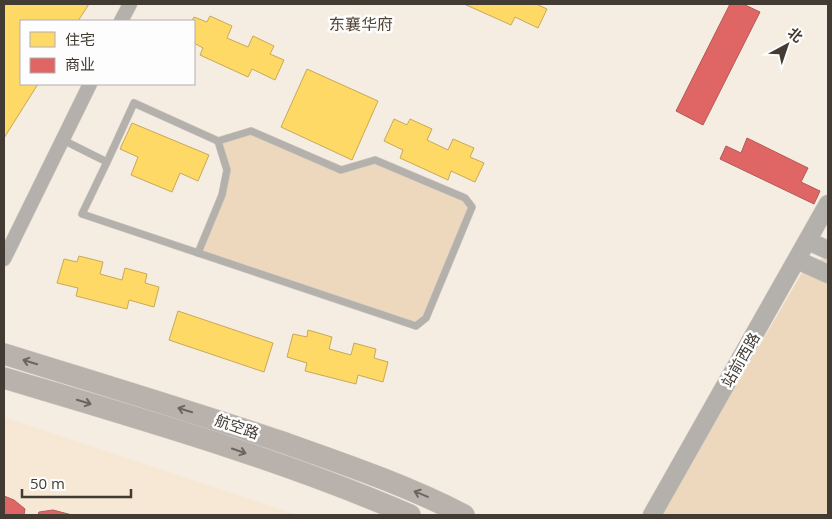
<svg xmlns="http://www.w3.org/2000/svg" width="832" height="519" font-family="'Open Sans','Noto Sans SC',sans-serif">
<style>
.built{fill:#f7e8d5}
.green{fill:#eed8bd}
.homes{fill:#ffd966;stroke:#c6aa57}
.shops{fill:#e06666;stroke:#b05957}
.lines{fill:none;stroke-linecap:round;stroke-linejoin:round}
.service-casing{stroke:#cfc9c1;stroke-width:8}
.minor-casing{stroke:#cfc9c1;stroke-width:15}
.tertiary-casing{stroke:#cfc9c1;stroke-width:19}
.primary-casing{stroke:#cfc9c1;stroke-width:22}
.service{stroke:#b4b1ad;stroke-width:7}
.minor{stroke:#b4b1ad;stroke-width:14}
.tertiary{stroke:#b4b1ad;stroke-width:18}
.primary{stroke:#b9b2ac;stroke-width:21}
.oneway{stroke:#6b655d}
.labels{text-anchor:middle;stroke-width:5;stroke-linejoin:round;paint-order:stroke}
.street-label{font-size:15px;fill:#413b33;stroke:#fdfdfd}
.neighbourhood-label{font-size:16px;fill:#514434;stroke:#fdfdfd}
</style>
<rect width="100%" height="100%" fill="#f5ece2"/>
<polygon class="built" points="4,417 298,515 4,515"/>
<g class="green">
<polygon points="251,131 341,170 375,160 465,198 472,207 426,318 416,326 198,253 209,230 227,170 218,141"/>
<polygon points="825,258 828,260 828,515 661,515 807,264"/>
</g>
<g class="homes">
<polygon points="4,4 89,4 78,21 21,21 21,84 38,84 4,138"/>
<polygon points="464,4 536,4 547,9 538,28 515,17 511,25"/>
<polygon points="210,16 232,26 227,38 248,47 253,36 274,46 270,54 284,60 275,80 252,69 248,77 200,55 203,48 194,43 192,21 194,17 207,22"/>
<polygon points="307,69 378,101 352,160 281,127"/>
<polygon points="394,119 407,125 410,119 432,129 427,140 448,150 453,139 474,148 470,157 484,163 475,182 451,171 448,180 400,158 403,150 384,141"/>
<polygon points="132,123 209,155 198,181 180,173 172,192 131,175 138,157 120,149"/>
<polygon points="79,256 103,262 100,274 122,280 125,268 147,274 145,283 159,287 154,307 129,300 127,309 76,296 78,288 57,283 64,259 77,262"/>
<polygon points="178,311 273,343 264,372 169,340"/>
<polygon points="308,330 332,337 329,349 351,355 354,343 376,349 374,358 388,362 383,382 358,375 356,384 305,371 307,363 287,357 293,334 307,337"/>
</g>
<g class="shops">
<polygon points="730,4 743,4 760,12 703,125 676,111"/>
<polygon points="747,138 808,168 801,182 820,191 814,204 720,159 726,146 741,153"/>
<polygon points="4,496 14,500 25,509 24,515 4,515"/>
<polygon points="53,510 72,515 38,515 39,512"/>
</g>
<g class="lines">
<defs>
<g id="service">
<polyline points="63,140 107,162 82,214 416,326 426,318 472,207 465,198 375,160 341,170 251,131 218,141 134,103 107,162"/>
<polyline points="198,253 222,195 227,170 218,141"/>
</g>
<g id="minor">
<polyline points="121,21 130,4"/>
<polyline points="4,259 90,84"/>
</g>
<g id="tertiary">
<polyline points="808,241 828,250"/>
<polyline points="797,260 828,274"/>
<polyline points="652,515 828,204"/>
</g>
<g id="primary">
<path d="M4,354C97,383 190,411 282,442C344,464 406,485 464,515"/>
<path d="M4,378C141,419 278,458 410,515"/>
</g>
</defs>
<use href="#service" class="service-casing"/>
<use href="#minor" class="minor-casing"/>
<use href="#tertiary" class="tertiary-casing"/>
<use href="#primary" class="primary-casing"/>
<use href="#service" class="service"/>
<use href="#minor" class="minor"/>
<use href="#tertiary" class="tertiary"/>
<use href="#primary" class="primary"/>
</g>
<defs><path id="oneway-shaft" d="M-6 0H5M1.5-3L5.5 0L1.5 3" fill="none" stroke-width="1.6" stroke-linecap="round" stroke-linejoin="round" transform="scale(1.25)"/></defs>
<g class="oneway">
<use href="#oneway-shaft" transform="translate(30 362) rotate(-163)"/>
<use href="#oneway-shaft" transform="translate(84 402) rotate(17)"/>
<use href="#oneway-shaft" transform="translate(185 410) rotate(-163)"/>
<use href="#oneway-shaft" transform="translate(239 451) rotate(19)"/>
<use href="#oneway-shaft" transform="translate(421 494) rotate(-158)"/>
</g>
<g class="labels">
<g class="street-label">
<text transform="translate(741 360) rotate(-60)" y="5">站前西路</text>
<text transform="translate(237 427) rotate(19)" y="5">航空路</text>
</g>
<g class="neighbourhood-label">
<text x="361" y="30">东襄华府</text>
</g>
</g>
<rect width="832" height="519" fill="none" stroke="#413b33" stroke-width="10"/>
<rect x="20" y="20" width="175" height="65" fill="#fdfdfd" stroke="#b2afac"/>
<rect x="30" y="32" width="25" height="15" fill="#ffd966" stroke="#b2afac"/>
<text x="65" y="45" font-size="15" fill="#413b33">住宅</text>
<rect x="30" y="58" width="25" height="15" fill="#e06666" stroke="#b2afac"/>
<text x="65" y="70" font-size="15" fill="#413b33">商业</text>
<g transform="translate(787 45) rotate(40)" stroke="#fdfdfd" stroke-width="4" paint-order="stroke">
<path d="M0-4L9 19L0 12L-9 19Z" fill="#413b33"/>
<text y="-8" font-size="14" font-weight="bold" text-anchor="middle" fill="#413b33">北</text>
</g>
<path d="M22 489v8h109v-8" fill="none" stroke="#413b33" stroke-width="2.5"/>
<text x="30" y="489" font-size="15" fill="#413b33" stroke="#fdfdfd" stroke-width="4" paint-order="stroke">50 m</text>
</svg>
